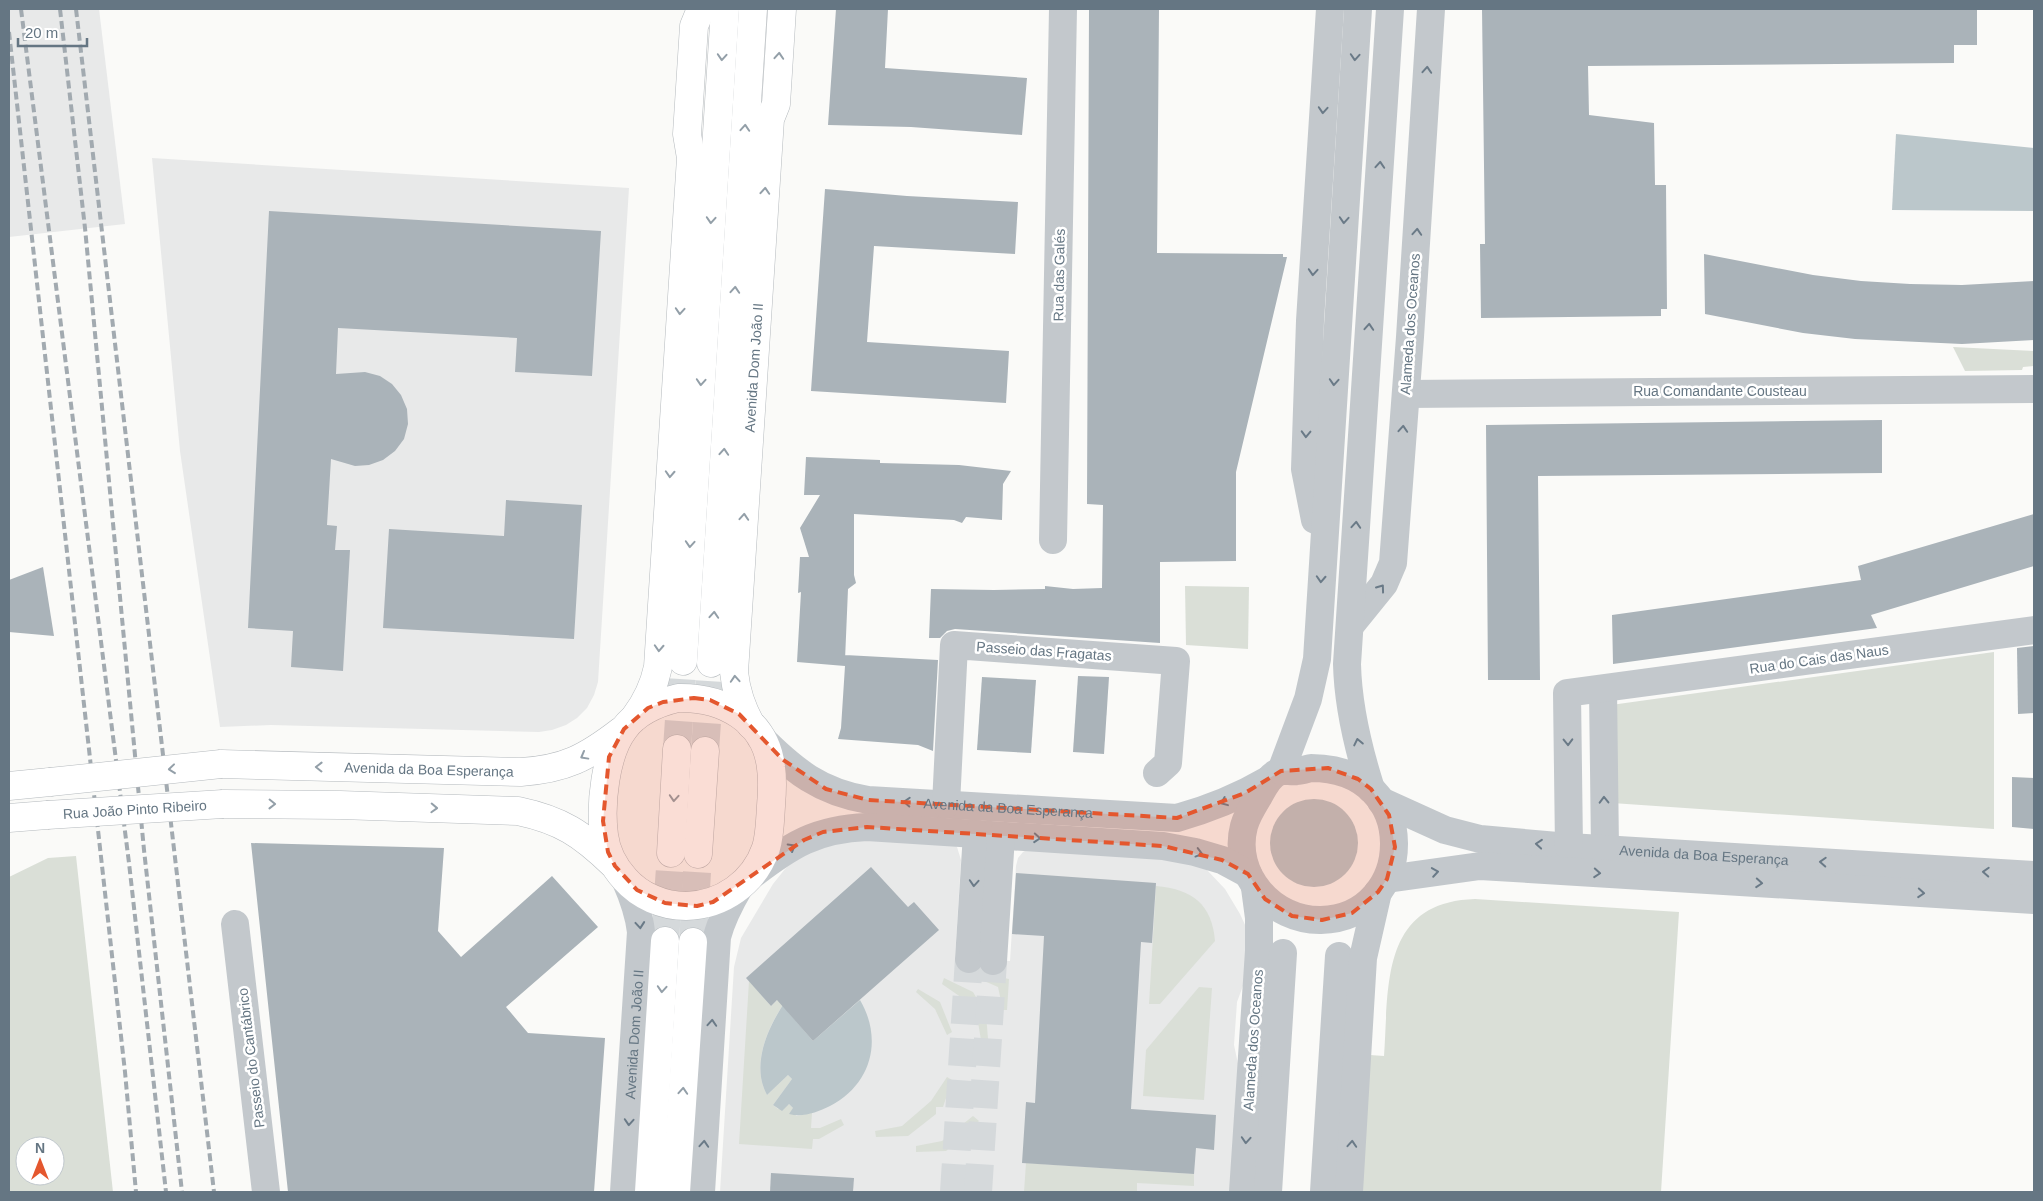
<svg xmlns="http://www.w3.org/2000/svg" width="2043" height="1201" font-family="Arial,sans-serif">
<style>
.built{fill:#e8e9e9}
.green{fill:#dadfd7;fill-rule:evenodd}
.water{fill:#bbc7cb}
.building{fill:#aab3b9}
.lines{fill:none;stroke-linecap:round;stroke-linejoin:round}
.minor-tunnel{stroke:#d5d9db;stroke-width:28;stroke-dasharray:28 14;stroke-linecap:butt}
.major-tunnel{stroke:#d5d9db;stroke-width:28;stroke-dasharray:28 14;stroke-linecap:butt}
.major-casing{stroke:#b5babe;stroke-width:29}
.minor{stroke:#c3c8cc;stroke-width:28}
.major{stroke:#fff;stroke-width:28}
.rail{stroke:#a2aab0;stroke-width:4;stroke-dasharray:8 4;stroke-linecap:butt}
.major-bridge-casing{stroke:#b5babe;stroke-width:29;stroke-linecap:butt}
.major-bridge{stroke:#fff;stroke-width:28}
.oneway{stroke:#939fa8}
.oneway2{stroke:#6a7a87}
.marked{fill:#e4572e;fill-opacity:0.2;stroke:#e4572e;stroke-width:4;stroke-dasharray:10 6;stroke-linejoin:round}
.labels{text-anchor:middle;stroke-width:5;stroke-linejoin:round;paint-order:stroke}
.street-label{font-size:14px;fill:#657683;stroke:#fff}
</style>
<rect width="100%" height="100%" fill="#fafaf8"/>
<g class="built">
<polygon points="9,9 99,9 125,224 9,237"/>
<polygon points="152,158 629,188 598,682 594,695 587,708 577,718 566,725 552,730 539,732 271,725 220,727 180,451"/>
<polygon points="841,839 951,843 957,847 961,860 955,958 1010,961 1016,866 1018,858 1023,852 1030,848 1176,858 1197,864 1207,870 1225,889 1240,914 1246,927 1251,964 1237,1002 1234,1045 1243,1087 1237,1192 720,1192 734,967 741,938 773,884 785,869 799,857"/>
</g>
<g class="green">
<polygon points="1953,347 2034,351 2034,366 2023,367 2022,370 1965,371"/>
<polygon points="1185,586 1249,587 1248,649 1186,645"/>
<polygon points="1994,652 1994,829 1612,803 1611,705"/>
<path d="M76,856L113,1192H9V877L48,858ZM25,1146H55V1176H25Z"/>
<path d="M1156,886C1192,889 1212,904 1215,941L1160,1004H1149Z"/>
<path d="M1475,899L1679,912L1661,1192H1361L1370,1055L1384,1056C1389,987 1380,902 1475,899Z"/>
<polygon points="966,970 1009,979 1007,1010 1003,1010 998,987 966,973"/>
<polygon points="944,978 973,992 986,1014 989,1051 983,1052 978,1022 965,1000 942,984"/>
<path d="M749,981L771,1006L783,995L787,999C769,1024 750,1064 767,1095L788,1075L792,1079L773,1105L778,1109L789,1104L793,1108L796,1116L812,1113L811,1128H820L841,1119L844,1125L819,1139H813L812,1149L739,1144Z"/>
<polygon points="1199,987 1212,988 1204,1100 1143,1096 1146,1050"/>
<polygon points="918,989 940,1002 952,1032 947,1035 935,1009 916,992"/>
<polygon points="947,1077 952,1080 943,1107 936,1107 936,1114 908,1136 876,1137 875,1131 902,1126 931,1101"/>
<polygon points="973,1116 979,1121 946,1151 916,1152 916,1146 942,1141"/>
<polygon points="1026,1163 1194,1174 1194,1186 1137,1183 1137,1192 1024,1192"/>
</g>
<g class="water">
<polygon points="1896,134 2034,148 2034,211 1892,210"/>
<circle cx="1314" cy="843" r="44"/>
<path d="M787,999L788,1012L813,1041L860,1000C883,1039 872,1084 830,1106C817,1112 803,1118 789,1114L793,1108L789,1104L782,1111L773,1105L792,1079L788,1075L767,1095C750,1064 769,1025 787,999Z"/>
</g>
<g class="building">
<polygon points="836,9 888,9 885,68 1027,78 1022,135 911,127 828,125"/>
<polygon points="1089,9 1159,9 1157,253 1283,254 1283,257 1287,257 1236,472 1236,561 1160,562 1160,643 955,629 947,631 940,638 929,638 931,589 994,590 1045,589 1045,586 1073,589 1102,588 1103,505 1087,504"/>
<polygon points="1482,9 1977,9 1977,45 1954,45 1954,63 1588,66 1589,115 1654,123 1655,185 1666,185 1667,309 1661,309 1661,316 1481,318 1480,244 1485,244"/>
<polygon points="825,189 907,196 1018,202 1015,254 874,246 867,342 1009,351 1006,403 811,391"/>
<polygon points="269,211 601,231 592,376 515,372 517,338 338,328 336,374 365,372 380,376 392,384 401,395 407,409 408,424 404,439 395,451 383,460 369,465 355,466 331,459 327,525 337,526 335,550 350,550 343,671 291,667 293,631 248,628"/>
<polygon points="1704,254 1813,275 1861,281 1910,284 1962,285 2034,281 2034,340 1962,344 1855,339 1803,333 1705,314"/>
<polygon points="1882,420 1882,473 1538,476 1540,680 1488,680 1486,425"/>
<polygon points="806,457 880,460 880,463 959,465 1011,471 1003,484 1002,520 966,517 962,523 954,520 854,514 854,575 856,583 848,589 845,660 845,655 938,660 933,751 918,745 838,739 841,728 845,666 797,662 801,592 798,593 800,557 809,557 800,528 820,495 804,495"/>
<polygon points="506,500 582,505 574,639 383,628 389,529 504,536"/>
<polygon points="2034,514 2034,566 1871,615 1877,628 1613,664 1612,615 1861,580 1858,566"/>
<polygon points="43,567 54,636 9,632 9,580"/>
<polygon points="2034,646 2034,713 2018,714 2017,648"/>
<polygon points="1078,676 1109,677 1104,754 1073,752"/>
<polygon points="982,677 1036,680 1031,753 977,750"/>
<polygon points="2012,777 2034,778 2034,829 2012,827"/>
<polygon points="251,843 444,848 438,931 461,957 552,876 598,927 506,1007 528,1033 605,1038 594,1192 288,1192"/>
<polygon points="871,867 908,907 914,902 939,930 813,1041 777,1000 771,1006 746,978"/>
<polygon points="1016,873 1156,883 1152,943 1141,942 1131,1109 1216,1115 1214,1150 1196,1148 1194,1174 1022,1163 1026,1102 1035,1103 1044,936 1012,934"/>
<polygon points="771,1173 854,1178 853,1192 770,1192"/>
</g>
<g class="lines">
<g class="minor-tunnel">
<polyline points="954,1192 969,959"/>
<polyline points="978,1192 993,961"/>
</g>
<g class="major-tunnel">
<polyline points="677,749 683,661"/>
<polyline points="705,751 711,663"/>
<polyline points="665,941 671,853"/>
<polyline points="693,942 698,854"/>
</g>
<defs>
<g id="major">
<polyline points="683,661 725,9"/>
<polyline points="711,663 753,9"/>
<path d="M678,698C723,697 766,720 771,768C773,781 772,794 771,806C770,820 770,835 766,848C754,883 722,905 686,906C663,906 640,896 625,879C614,867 606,851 604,835C600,805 605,754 624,729C637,711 657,703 678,698Z"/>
<path d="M635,717C647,701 654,686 658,667L691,158L687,134L694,26L701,9"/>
<path id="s4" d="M751,725C741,707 736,692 734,672L770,119L776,104L782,9"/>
<path id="s5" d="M221,764L521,772C565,769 586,758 621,731"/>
<polyline points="9,786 50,782"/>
<path d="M223,804L340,805L518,811C561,820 582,834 613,864"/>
<polyline points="9,818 47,815"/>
<polyline points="671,853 677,749"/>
<polyline points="698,854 705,751"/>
<polyline points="649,1192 665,941"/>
<polyline points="676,1192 693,942"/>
</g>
</defs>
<use href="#major" class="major-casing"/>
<g class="minor">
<polyline points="1406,394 2034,389"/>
<polyline points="1315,520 1305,469 1310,321 1330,9"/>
<polyline points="1053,540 1063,9"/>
<polyline points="1350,626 1384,584 1393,563 1410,337 1431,9"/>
<polyline points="1603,689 1605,849"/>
<path id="s1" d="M760,737C794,771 820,792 868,800L1177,818C1209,809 1239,797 1268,780"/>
<path d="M1311,768C1424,768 1416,918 1321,920C1273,921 1231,875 1244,826C1247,815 1253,806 1259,796C1264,787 1270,774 1281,771C1286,770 1292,772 1297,771C1301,771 1307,769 1311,768Z"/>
<polyline points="1281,771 1308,699 1317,659 1358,9"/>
<path d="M1371,789C1358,748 1348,707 1347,664L1390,9"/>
<path id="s2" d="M1381,801L1445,830L1480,839L1569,847L2034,875"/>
<polyline points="946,804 954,645 1176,661 1168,763 1157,773"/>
<polyline points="1569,847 1567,693 2034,630"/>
<path d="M752,875C791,845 816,829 867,827L1163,846L1195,852L1222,860L1248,874"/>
<polyline points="1387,879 1480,866 2034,900"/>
<polyline points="235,924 266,1192"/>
<polyline points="969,959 977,834"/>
<polyline points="993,961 1001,836"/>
<path id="s3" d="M624,1192L641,932C639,913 633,897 625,879"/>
<path d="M701,1192L717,937C722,918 730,903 740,886"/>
<polyline points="1243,1192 1259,951 1259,918 1255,888"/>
<polyline points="1268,1192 1283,953"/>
<polyline points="1324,1192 1339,956"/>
<polyline points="1349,1192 1363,958 1378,892"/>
</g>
<use href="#major" class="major"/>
<g class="rail">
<polyline points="21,9 129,863 166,1192"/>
<polyline points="60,9 85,228 144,850 182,1192"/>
<polyline points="76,9 214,1192"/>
<polyline points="9,32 125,1072 136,1192"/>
</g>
<defs>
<g id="major-bridge">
<polyline points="50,782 221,764"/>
<path id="s6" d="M47,815L223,804"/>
</g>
</defs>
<use href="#major-bridge" class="major-bridge-casing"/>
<use href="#major-bridge" class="major-bridge"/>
</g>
<defs><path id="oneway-chevron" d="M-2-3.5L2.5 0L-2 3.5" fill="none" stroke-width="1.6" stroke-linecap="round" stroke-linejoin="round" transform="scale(1.25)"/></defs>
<g class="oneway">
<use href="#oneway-chevron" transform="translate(779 56) rotate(-86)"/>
<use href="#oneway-chevron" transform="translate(722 57) rotate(94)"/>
<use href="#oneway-chevron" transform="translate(745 128) rotate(-86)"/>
<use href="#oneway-chevron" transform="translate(765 191) rotate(-86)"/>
<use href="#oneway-chevron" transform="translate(711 220) rotate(94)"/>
<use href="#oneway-chevron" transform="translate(735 290) rotate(-86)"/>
<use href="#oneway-chevron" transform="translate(680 311) rotate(94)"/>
<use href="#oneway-chevron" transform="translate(701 382) rotate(94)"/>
<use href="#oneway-chevron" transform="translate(724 452) rotate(-86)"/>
<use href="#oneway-chevron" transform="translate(670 474) rotate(93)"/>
<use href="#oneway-chevron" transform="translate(744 517) rotate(-86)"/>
<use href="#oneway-chevron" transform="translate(690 544) rotate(94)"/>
<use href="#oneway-chevron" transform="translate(714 615) rotate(-86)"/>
<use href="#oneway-chevron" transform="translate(659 648) rotate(93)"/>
<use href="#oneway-chevron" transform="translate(735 679) rotate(-94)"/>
<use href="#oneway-chevron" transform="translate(584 756) rotate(151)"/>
<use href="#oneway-chevron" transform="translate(319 767) rotate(-179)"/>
<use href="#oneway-chevron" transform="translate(172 769) rotate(174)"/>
<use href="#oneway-chevron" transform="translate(674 798) rotate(94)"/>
<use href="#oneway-chevron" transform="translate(272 804) rotate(1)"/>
<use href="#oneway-chevron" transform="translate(434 808) rotate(2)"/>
<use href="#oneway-chevron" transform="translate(662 989) rotate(94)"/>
<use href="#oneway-chevron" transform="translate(683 1091) rotate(-86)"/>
</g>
<g class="oneway2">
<use href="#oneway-chevron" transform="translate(1355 57) rotate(94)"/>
<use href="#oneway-chevron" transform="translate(1427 70) rotate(-86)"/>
<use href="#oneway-chevron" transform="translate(1323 110) rotate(94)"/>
<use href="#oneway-chevron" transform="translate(1380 165) rotate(-86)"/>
<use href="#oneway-chevron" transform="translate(1344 220) rotate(94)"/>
<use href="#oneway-chevron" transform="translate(1417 232) rotate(-86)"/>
<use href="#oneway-chevron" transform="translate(1313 272) rotate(94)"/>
<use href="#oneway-chevron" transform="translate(1369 327) rotate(-86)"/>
<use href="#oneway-chevron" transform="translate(1334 382) rotate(94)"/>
<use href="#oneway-chevron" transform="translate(1403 429) rotate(-86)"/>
<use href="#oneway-chevron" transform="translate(1306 434) rotate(92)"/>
<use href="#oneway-chevron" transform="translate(1356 525) rotate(-86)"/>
<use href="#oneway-chevron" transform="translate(1321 579) rotate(93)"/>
<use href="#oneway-chevron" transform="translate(1381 588) rotate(-54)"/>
<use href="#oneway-chevron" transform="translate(1358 742) rotate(-102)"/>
<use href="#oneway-chevron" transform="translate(1568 742) rotate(89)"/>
<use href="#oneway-chevron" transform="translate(1604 800) rotate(-91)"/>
<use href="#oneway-chevron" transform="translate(907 802) rotate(-177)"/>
<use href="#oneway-chevron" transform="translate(1224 802) rotate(158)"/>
<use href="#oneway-chevron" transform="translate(1037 838) rotate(4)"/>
<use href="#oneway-chevron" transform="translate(1539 844) rotate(-175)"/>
<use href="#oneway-chevron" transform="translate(792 847) rotate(-30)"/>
<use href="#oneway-chevron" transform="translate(1199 853) rotate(15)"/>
<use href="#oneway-chevron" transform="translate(1823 862) rotate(-177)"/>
<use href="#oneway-chevron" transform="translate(1435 872) rotate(-9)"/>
<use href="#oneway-chevron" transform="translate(1986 872) rotate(-177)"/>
<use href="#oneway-chevron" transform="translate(1597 873) rotate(4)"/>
<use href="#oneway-chevron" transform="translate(974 883) rotate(94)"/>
<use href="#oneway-chevron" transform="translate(1759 883) rotate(4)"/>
<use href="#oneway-chevron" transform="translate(1921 893) rotate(4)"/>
<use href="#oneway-chevron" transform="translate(640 925) rotate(85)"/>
<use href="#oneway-chevron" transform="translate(712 1023) rotate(-86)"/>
<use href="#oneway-chevron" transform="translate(629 1122) rotate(94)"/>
<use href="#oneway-chevron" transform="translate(1246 1140) rotate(94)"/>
<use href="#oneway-chevron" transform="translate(704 1144) rotate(-86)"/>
<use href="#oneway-chevron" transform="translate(1352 1144) rotate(-86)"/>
</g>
<path class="marked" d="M694,698L710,700L739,714L782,759L826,789L868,800L1177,818L1245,793L1281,771L1328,768L1358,779L1371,789L1389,815L1395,847L1387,879L1378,892L1352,913L1322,920L1292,916L1265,899L1248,874L1222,860L1163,846L867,827L823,832L804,840L713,902L697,906L665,903L637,890L615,866L608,852L603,821L609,757L624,729L648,708L663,702Z"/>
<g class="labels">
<g class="street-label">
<text transform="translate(1059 275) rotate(-89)" y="5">Rua das Galés</text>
<text transform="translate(1410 324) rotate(-86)" y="5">Alameda dos Oceanos</text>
<text dy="5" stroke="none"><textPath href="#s4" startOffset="361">Avenida Dom João II</textPath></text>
<text x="1720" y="396">Rua Comandante Cousteau</text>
<text transform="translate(1044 651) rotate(4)" y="5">Passeio das Fragatas</text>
<text transform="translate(1819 659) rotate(-8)" y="5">Rua do Cais das Naus</text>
<text dy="5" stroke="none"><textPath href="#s5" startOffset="208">Avenida da Boa Esperança</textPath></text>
<text dy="5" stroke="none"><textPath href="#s1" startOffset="268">Avenida da Boa Esperança</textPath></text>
<text dy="5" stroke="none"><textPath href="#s6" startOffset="88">Rua João Pinto Ribeiro</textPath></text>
<text dy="5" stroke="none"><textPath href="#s2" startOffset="331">Avenida da Boa Esperança</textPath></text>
<text dy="5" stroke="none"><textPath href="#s3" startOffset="158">Avenida Dom João II</textPath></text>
<text transform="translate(1253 1040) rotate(-86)" y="5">Alameda dos Oceanos</text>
<text transform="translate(251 1058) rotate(-97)" y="5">Passeio do Cantábrico</text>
</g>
</g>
<rect width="2043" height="1201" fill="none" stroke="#657683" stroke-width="20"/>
<g transform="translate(40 1161)"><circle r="24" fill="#ffffff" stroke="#c1c8cd"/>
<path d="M0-4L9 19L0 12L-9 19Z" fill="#e4572e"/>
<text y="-8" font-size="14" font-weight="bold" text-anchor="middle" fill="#657683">N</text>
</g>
<path d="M18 38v8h69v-8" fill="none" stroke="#657683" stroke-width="2.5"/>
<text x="25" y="38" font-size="15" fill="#657683" stroke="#ffffff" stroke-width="4" paint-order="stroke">20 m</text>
</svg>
